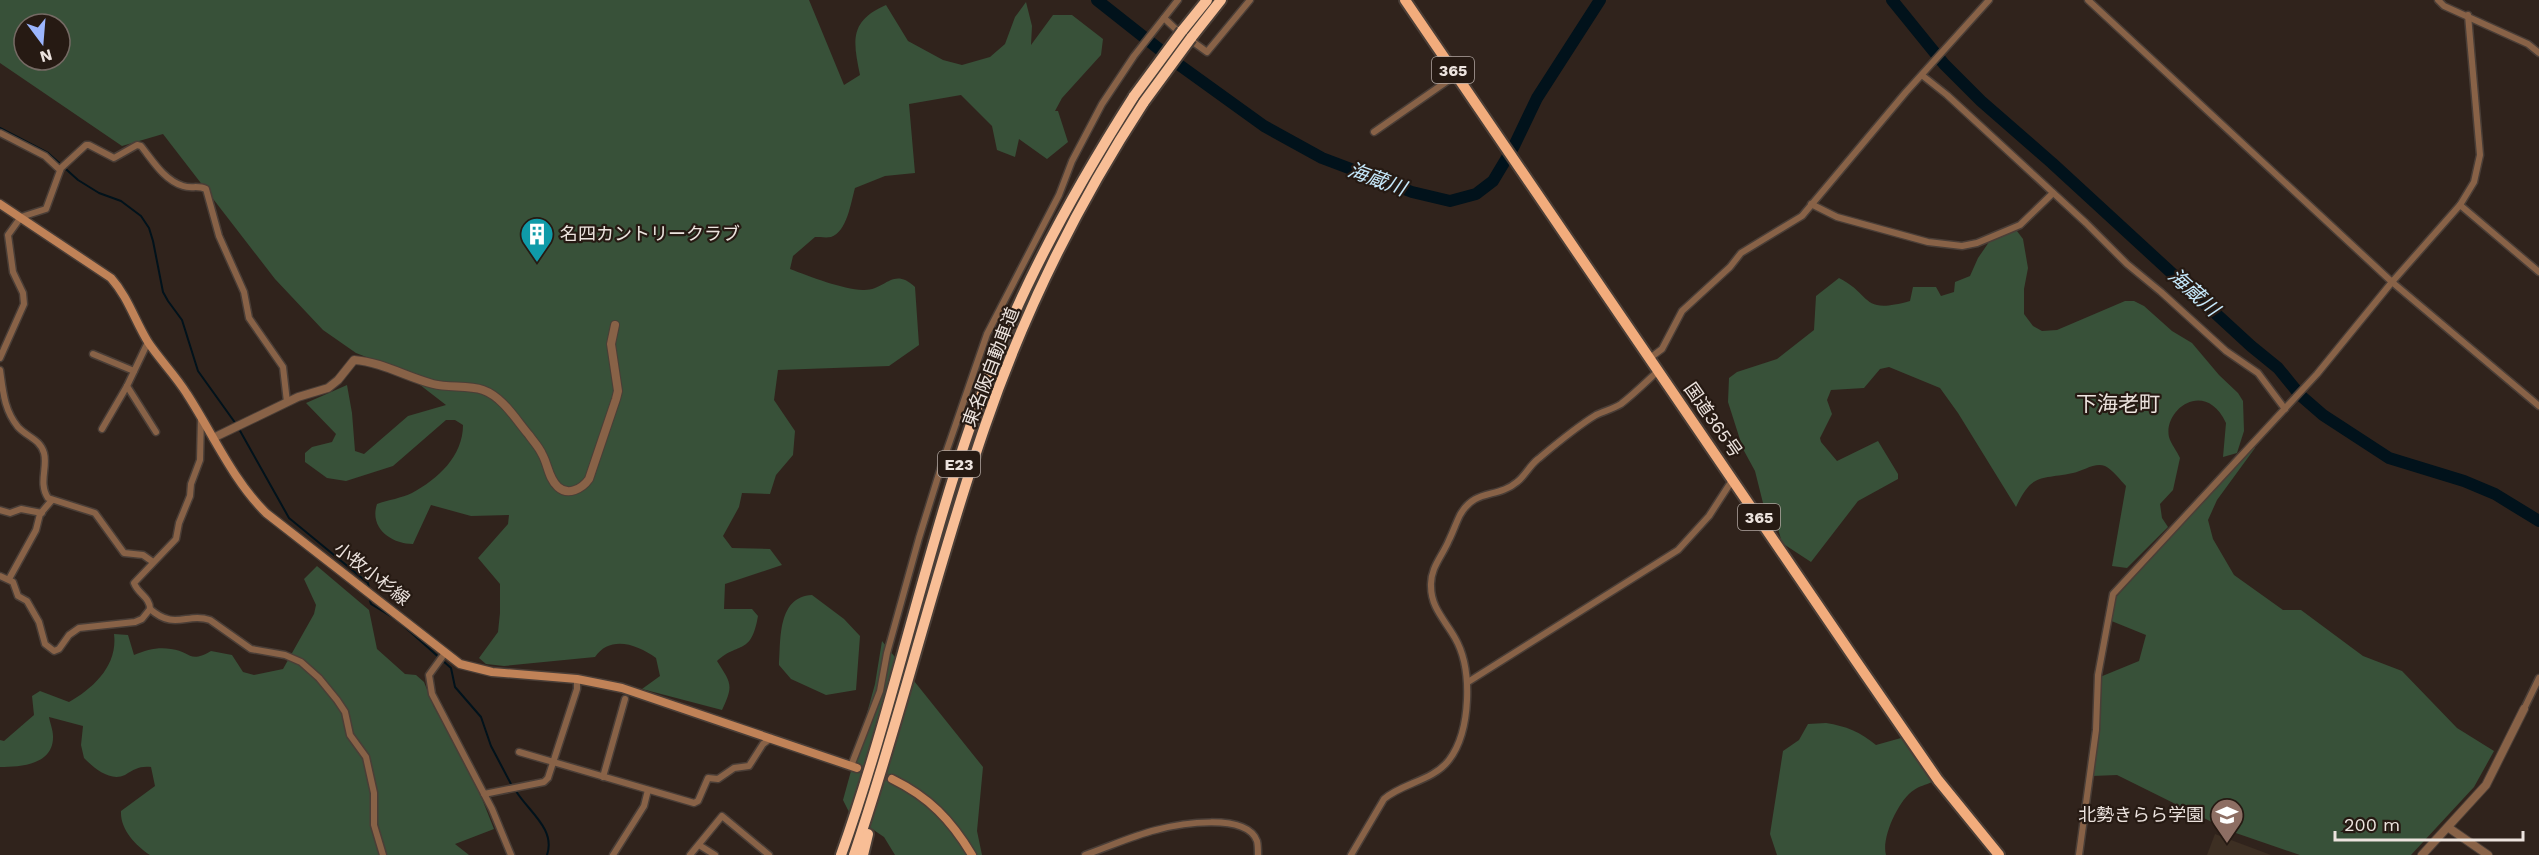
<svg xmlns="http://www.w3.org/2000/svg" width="2539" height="855" font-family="'Work Sans','Noto Sans JP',sans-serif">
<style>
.education{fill:#3d2f23}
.green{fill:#385139;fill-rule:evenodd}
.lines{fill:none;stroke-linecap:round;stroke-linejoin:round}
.stream{stroke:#01121b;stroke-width:2}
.river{stroke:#01121b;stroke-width:12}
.secondary-tunnel{stroke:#4c4039;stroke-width:8;stroke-dasharray:8 4;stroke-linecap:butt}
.minor-casing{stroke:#4a3e37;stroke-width:9}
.tertiary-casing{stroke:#4a3e37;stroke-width:10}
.secondary-casing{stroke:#4a3e37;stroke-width:11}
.trunk-casing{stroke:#4a3e37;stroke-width:14}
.motorway-casing{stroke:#4a3e37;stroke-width:14}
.minor{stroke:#886247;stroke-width:6}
.tertiary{stroke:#886247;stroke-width:8}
.secondary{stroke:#c08257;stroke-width:8}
.trunk{stroke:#f2ac7c;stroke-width:10}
.motorway{stroke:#f8be96;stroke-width:10}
.motorway-bridge-casing{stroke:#4a3e37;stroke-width:14;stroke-linecap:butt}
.motorway-bridge{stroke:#f8be96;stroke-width:10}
.labels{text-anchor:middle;stroke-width:4.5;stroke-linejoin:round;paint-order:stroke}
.shield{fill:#261a13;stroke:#b1a7a1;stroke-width:1.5}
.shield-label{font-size:16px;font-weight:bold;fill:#ece3de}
.poi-label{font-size:18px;fill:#ece3de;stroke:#261a13;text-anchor:start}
.street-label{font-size:18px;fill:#ece3de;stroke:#261a13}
.water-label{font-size:20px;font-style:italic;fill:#c5e8fb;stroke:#261a13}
.quarter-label{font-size:21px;fill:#ece3de;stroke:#261a13}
</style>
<rect width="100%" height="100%" fill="#30231c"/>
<polygon class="education" points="2215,834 2271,855 2207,855"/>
<g class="green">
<path d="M0,0H809L844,85L860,75C853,41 849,21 886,5L908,41L943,60L962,65L990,57L1005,44L1015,17L1026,2L1032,26L1031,45L1053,15H1072L1103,39L1101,55L1062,98L1055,111H1058L1068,142L1047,159L1019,139L1015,157L997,150L992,126L961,95L909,104L915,173L885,176L855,188C851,202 847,232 831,237C827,238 819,237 815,237L793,256L790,269C811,277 842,289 863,290C886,291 892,266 915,287L919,345L889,366L778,370L774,400L795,431L793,455L776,475L770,494L742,493L739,507L723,536L732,548L770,549L782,565L725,584L724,609H752L758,616C751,656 739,641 717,661C731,683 734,685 722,710L642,689L660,676L656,658C637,644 610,635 595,657L504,666L486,664L479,658L498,632L500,613V584L478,558L508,524L509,515L471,516L431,505L413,544C391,544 369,528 377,504C388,500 402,498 412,493C438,479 463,456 463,425L455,420H446L393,466L346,481L327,478L305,462V453L312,447L332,442L336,434L306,403L347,385L352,413L355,451L364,454L408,416L446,405L402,371L356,353L323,330L275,279L163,134L122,146L0,63ZM24,24H60V60H24Z"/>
<path d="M2008,229L2017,231L2023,239L2028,268L2024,289V314L2033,326L2042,331L2057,330L2125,301H2134L2144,306L2172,331L2192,343L2219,375L2238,393L2243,401L2244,431L2237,453L2223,457L2226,423C2205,378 2163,410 2169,437C2171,444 2177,451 2180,458L2173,490L2160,504L2162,518L2168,527L2127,568L2112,566L2126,486C2120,480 2113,470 2105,466C2095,462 2083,471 2073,473C2040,480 2033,472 2016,507L1958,413L1940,388L1889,367L1880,369L1864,388L1831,390L1827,400L1832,414L1820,438L1821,442L1837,461L1878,441L1898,474V479L1858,501L1811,562L1782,543L1777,525L1763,503L1755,471L1743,449L1728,402L1729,378L1737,372L1777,359L1814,330L1816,296L1839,278C1873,295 1860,315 1910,301L1913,287H1936L1941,296L1954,292L1955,282L1970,276L1978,258L1989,242Z"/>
<polygon points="2252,446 2255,448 2217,500 2208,520 2213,539 2234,575 2283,610 2301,610 2363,656 2402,671 2457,728 2494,751 2474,787 2411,855 2300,855 2230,831 2117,775 2092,776 2100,677 2139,661 2146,635 2109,620 2117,596"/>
<path d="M317,566L369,610L377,649L405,674L416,675L424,682L434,707L473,776L494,829L455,844L469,855H150C135,845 120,829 121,811L155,786L151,767C139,766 135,769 125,775C110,782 94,768 84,758L81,745L83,726L49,717C50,723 53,730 53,736C54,765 20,767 0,767V740L4,741L34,715L32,696L40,691L69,702C94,688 118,665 114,634L128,635L134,655C147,650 157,647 171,649C190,651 189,664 211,651L232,655L243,672L254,675L283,669L314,614L316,605L304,579Z"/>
<path d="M812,595L844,619L860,636L856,690L826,695L791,679L779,665C781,640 777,597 812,595Z"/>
<polygon points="882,641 983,767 977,831 982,855 895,855 884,837 850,814 843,800 875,684"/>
<path d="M1826,723C1846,726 1860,732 1876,745L1901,738L1932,782C1926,785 1919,786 1914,790C1899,799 1881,838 1886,855H1777L1770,834L1783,751L1799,740L1808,724Z"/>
</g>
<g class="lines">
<g class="stream">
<polyline points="0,128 48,153 78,180 99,193 121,201 141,216 149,228 153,241 163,292 168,301 182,320 198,371 236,424"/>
<polyline points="239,429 289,518 368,583 369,588"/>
<polyline points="369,597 371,604 397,620 451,668 455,687 481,717 491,746 511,784"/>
<path d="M516,791C528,811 556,829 547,855"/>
</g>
<g class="river">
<polyline points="1097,0 1178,64 1264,126 1322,158 1412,192 1450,201 1476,194 1493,181 1514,146 1537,98 1600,0"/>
<polyline points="1892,0 1944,64 1981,101 2052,163 2251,346 2278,368 2300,395 2323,415 2389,458 2464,481 2495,494 2539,521"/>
</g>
<polyline class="secondary-tunnel" points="857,768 892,779"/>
<defs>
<g id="minor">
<polyline points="2088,0 2392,282 2539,406"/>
<polyline points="2438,0 2444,6 2528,44 2539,53"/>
<polyline points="1164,18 1181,34"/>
<polyline points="1189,39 1207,52 1250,0"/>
<polyline points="1923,76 1947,95 2086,223 2127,264 2161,292 2226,351 2258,373 2285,409"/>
<polyline points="1374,132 1456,75"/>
<polyline points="0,133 45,156 60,170"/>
<polyline points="1811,204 1837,217 1928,242 1962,246 1977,243 2020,225 2053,193"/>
<polyline points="2460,205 2539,272"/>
<polyline points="93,354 134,371"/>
<path d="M0,358L24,304L23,293L13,272L8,235L21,217L46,209L61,168L86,145H89L114,158L137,145L141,146C153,161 164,180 183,186C191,189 198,185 206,189L219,236L244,292L249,318L283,367L287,402"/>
<polyline points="1650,358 1662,349 1682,311 1730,267 1741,253 1802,216 1906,92 1989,0"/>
<path d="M0,370C3,391 4,410 18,427C27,437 40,439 44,453C48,467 38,483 48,498L95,513L124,553L143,555L153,562"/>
<polyline points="127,386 156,432"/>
<path d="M201,417L200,460L191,484L190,496L179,523L176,539L134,583C138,594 150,597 150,609C175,631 187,612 210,620L251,649L285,655L301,662L319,678L337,700L345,712L350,735L366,757L374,793V825L383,855"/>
<polyline points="102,429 127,386 148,342"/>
<polyline points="0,510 10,513 21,509 42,513"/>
<polyline points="0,576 13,582 18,596 27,601 39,622 45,644 54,651 59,649 69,635 79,628 135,622 142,619 150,609"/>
<polyline points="9,579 36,530 40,514 52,500"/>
<polyline points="445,653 429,675 432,694 492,809 511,855"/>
<polyline points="1468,682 1678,550 1709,516 1733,479"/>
<polyline points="2524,709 2539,678"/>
<polyline points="519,752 694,803 698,801 708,778 718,779 734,768 749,766 763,744 771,738"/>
<polyline points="851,766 880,691 887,653 919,538 942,464 987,334 1059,195 1072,161 1102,104 1134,56 1178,0"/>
<polyline points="603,777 625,699"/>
<polyline points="484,794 544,782 548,778 577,689 577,679"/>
<polyline points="699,845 715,855"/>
<polyline points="613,855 644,806 648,790"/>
<polyline points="690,855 722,816 769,855"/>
<path d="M1085,855C1108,847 1132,836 1156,830C1178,824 1246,812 1257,841C1258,845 1258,851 1258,855"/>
<path d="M1351,855L1384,799C1402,783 1433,781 1449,760C1471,731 1473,669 1455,638C1445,620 1431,608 1431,586C1430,568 1443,555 1449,540C1453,532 1456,523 1460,515C1475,488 1497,499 1517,482C1525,476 1530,465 1538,459C1556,444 1576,427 1596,415C1604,411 1613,409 1621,404C1634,394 1646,382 1658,371"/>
<polyline points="2079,855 2096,730 2098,675 2113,594 2317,374 2392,282 2460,205 2474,182 2480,155 2468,15"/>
</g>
<g id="tertiary">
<path d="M213,438L298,397L328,388L338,380L354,360C382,362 406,377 433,384C449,388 468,385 483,390C503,397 516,420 529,435C533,441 539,447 542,454C548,464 548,478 558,487C568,496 582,489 589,479L616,399L618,391L611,344L615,325"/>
<polyline points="2449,828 2488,855"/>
<polyline points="2422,855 2486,785 2524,709"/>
</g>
<g id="secondary">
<path d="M0,204L111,278C128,297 135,321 148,342C160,360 176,376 187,394C213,434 232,479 266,513L460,664L492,672L577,679L622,688L857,768"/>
<path d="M892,779C929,797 951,820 972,855"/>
</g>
<polyline id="trunk" points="1405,0 1856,661 1938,780 1999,855"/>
<g id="motorway">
<polyline points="1182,31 1207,0"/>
<polyline points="1191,38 1221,0"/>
<path d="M841,855C902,684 934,503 1005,335C1040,252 1085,173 1134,96"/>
<path d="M854,855C902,714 936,568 985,426C1024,312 1078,203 1144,102"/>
<polyline points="863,855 868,834"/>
</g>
</defs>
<use href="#minor" class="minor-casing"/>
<use href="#tertiary" class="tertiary-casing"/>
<use href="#secondary" class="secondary-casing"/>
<use href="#trunk" class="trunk-casing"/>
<use href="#motorway" class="motorway-casing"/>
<use href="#minor" class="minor"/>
<use href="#tertiary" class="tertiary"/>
<use href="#secondary" class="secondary"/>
<use href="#trunk" class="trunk"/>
<use href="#motorway" class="motorway"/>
<defs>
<g id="motorway-bridge">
<polyline points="1134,96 1182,31"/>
<polyline points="1144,102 1191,38"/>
</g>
</defs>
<use href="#motorway-bridge" class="motorway-bridge-casing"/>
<use href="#motorway-bridge" class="motorway-bridge"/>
</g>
<defs>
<symbol id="building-pin" viewBox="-11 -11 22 30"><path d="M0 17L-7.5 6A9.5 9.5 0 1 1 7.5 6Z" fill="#0f9aa8" stroke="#261a13"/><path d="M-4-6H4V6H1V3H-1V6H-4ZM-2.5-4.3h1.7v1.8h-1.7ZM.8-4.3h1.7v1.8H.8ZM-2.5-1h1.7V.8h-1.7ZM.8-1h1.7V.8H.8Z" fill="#fff"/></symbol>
<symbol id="school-pin" viewBox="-11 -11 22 30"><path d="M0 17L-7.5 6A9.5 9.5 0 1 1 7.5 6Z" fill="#8d6e63" stroke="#261a13"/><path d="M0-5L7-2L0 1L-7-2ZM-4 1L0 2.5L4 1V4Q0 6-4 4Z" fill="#fff"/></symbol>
</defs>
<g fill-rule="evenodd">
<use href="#building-pin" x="518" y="215" width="38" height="52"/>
<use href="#school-pin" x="2208" y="796" width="38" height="52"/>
</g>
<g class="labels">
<g class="shield">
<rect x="1432" y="57" width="42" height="26" rx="4.5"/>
<rect x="938" y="451" width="42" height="26" rx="4.5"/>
<rect x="1738" y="504" width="42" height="26" rx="4.5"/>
</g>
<g class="shield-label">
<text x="1453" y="76">365</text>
<text x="959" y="470">E23</text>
<text x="1759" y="523">365</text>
</g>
<g class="poi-label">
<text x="560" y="240">名四カントリークラブ</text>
<text x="2204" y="821" text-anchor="end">北勢きらら学園</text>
</g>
<g class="street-label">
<text transform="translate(991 367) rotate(-69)" y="6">東名阪自動車道</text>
<text transform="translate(1713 420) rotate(55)" y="6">国道365号</text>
<text transform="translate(372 574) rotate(38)" y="6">小牧小杉線</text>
</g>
<g class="water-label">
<text transform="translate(1377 179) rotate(20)" y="7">海蔵川</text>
<text transform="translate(2194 292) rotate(42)" y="7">海蔵川</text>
</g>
<g class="quarter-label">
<text x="2118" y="411">下海老町</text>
</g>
</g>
<g transform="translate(42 42) rotate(164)"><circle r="28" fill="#261a13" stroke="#756a64" stroke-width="1.5"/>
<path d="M0-4.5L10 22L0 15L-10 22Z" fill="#9bb5fd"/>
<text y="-9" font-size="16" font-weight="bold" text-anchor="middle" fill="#ece3de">N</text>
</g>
<path d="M2335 831v9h188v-9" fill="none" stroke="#ece3de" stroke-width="3"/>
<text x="2344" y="831" font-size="18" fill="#ece3de" stroke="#261a13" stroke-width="4.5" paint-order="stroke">200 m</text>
</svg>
